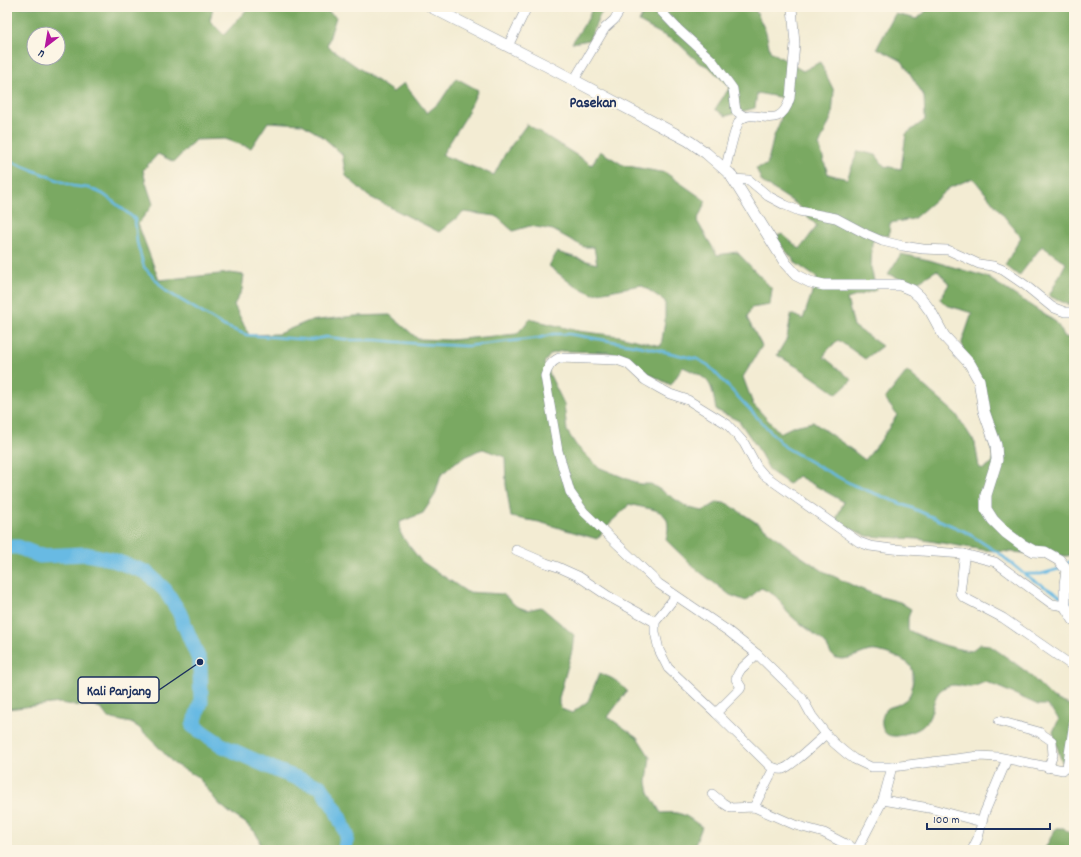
<svg xmlns="http://www.w3.org/2000/svg" width="1081" height="857" font-family="Dekko,sans-serif">
<style>
.forest{fill:#7aa962;stroke:#4a6c60;fill-rule:evenodd}
.lines{fill:none;stroke-linecap:round;stroke-linejoin:round}
.stream{stroke:#67bae3;stroke-width:2.5}
.river{stroke:#67bae3;stroke-width:15}
.minor-casing{stroke:#878e98;stroke-width:10}
.tertiary-casing{stroke:#878e98;stroke-width:12}
.minor{stroke:#fff;stroke-width:9}
.tertiary{stroke:#fff;stroke-width:11}
.labels{text-anchor:middle;stroke-width:4;stroke-linejoin:round;paint-order:stroke}
.quarter-label{font-size:15px;font-weight:bold;fill:#1b2f5e;stroke:#fcf5e5}
.leader{fill:none;stroke:#1b2f5e;stroke-width:1.5}
.callout-dot{fill:#1b2f5e;stroke:#fcf5e5;stroke-width:1.5}
.callout{fill:#fcf5e5;stroke:#1b2f5e;stroke-width:1.5}
.callout-label{font-size:14px;text-anchor:middle;font-weight:bold;fill:#1b2f5e}
</style>
<rect width="100%" height="100%" fill="#fcf5e5"/>
<filter id="ink" filterUnits="userSpaceOnUse"><feTurbulence type="fractalNoise" baseFrequency=".025" numOctaves="2"/><feDisplacementMap in="SourceGraphic" scale="8" xChannelSelector="R" yChannelSelector="G"/><feConvolveMatrix kernelMatrix="1 2 1 2 8 2 1 2 1" color-interpolation-filters="sRGB"/></filter>
<filter id="wash" filterUnits="userSpaceOnUse"><feTurbulence type="fractalNoise" baseFrequency=".012" numOctaves="4" result="noise"/><feDisplacementMap in="SourceGraphic" scale="16" xChannelSelector="R" yChannelSelector="G"/><feGaussianBlur stdDeviation="0.9" result="paint"/><feColorMatrix in="noise" values="0 0 0 0 0 0 0 0 0 0 0 0 0 0 0 0 0 1.4 0 .05"/><feComposite in="paint" operator="in"/></filter>
<g filter="url(#wash)">
<rect width="100%" height="100%" fill="#f3ecd3"/>
<g class="forest">
<path d="M7,7H143L147,9L148,7H213L210,21L224,35L249,7H270L276,10L282,7H321L336,17L327,46L393,92L404,83L427,113L440,102L456,78L478,90L465,118L442,155L494,175L505,154L527,124L592,165L600,151L623,165L666,173L706,201L697,221L717,255L737,252L772,289L770,305L751,308L747,318L762,346L743,377L753,404L780,433L794,426L813,422L847,446L865,460L879,443L897,415L885,399L907,371L956,414L975,443L979,467L983,469L993,462L989,412L963,352L962,342L972,313L946,305L940,299L949,284L937,270L914,284L888,274L901,254L929,260L987,277L1056,322L1065,337L1074,339V555L1066,556L983,550L918,539L867,536L849,528L836,519L844,502L798,476L789,484L770,471L757,447L739,421L716,410C711,380 711,380 683,367L671,385L647,373L625,357L607,352L562,351L551,354L544,363L564,404L567,431L576,445L598,467L640,484H651L689,508L703,511L718,502L728,504L763,527L793,551L823,571L856,587L881,597L900,602L911,609L908,618V630C928,640 948,648 971,651L980,644L989,645L1012,661L1028,673L1053,698L1074,707V778L1061,760L1053,732L1059,719L1049,707L1046,705H1038L1010,692L986,682C981,683 977,686 972,687C964,688 956,683 948,686C924,694 943,725 908,733C904,734 898,737 893,736C879,736 879,715 888,708C890,707 894,706 897,705C910,698 912,694 913,679C913,674 913,669 910,665C904,659 879,649 870,651C860,653 843,664 833,656C829,653 828,646 825,643C814,632 798,624 787,612C784,608 782,603 779,600C775,594 767,591 761,588L746,601L730,595L696,569L666,540C675,506 652,511 629,504L626,508L610,523L597,539L539,522L511,517L506,485L505,457L483,449L477,451L456,462L441,475L435,495L423,513L400,522V532L404,539L421,561L467,592L503,594L516,606L527,610L541,607L574,635L572,651L559,698V705L564,710L572,713L588,701L599,674C611,676 619,682 627,691L608,717L637,737L650,757L647,782L649,793L661,813C682,811 685,815 702,827L693,850H257L260,847L259,839L255,832L244,822L230,813L218,803L198,777L174,764L150,738L138,727L131,723L108,718L103,711L96,706L90,705L82,706L59,703L7,709ZM34,34H58V58H34ZM268,122L302,124L323,137L342,154L346,176L368,196L439,232L464,212L496,216L513,231L530,226L553,230L584,247H594L597,264L557,252L549,266L573,285L593,294L641,285L665,301V321L661,346L619,336L578,331L530,319L517,334L450,340L418,339L390,315L355,316L309,321L278,334L249,335L234,305L242,290L244,275L230,273L159,280L138,224L153,204L146,183L143,170L158,154L174,162L195,140L225,139L251,148Z"/>
<polygon points="592,7 608,7 600,15 589,40 572,43 589,17"/>
<polygon points="646,7 754,7 766,32 770,51 803,71 820,62 834,91 832,116 819,145 828,174 847,179 858,151 876,155 884,166 901,169 906,134 925,120 924,96 902,61 877,48 895,14 917,19 926,11 926,7 1074,7 1074,300 1069,305 1049,296 1066,263 1042,246 1019,276 1005,265 1021,237 973,178 949,188 913,219 890,223 889,236 877,235 872,243 871,267 876,290 847,299 854,326 882,346 865,359 838,340 826,352 824,357 852,380 837,394 804,371 777,355 787,338 791,314 803,319 817,278 797,264 774,237 782,234 800,249 817,226 795,203 762,182 756,168 767,165 774,136 780,122 784,98 757,93 755,108 726,116 715,109 730,87 709,67 698,62 678,43 639,22"/>
<polygon points="1056,828 1064,828 1074,838 1074,850 1044,850"/>
</g>
<g class="lines">
<g class="stream">
<polyline points="7,160 73,186 89,188 103,194 115,203 135,219 137,242 144,267 166,291 224,326 247,335 311,340 326,337 352,340 376,340 421,344 467,346 539,338 553,334 569,334 640,346 692,358 697,359 708,365 785,447 825,470 853,485 912,508 966,532 1000,554 1024,574 1041,574 1059,569 1062,567"/>
<polyline points="1066,564 1074,559"/>
<polyline points="1025,575 1062,597"/>
<polyline points="1068,601 1074,605"/>
</g>
<polyline class="river" points="7,547 18,547 40,556 86,554 110,559 146,572 165,590 179,612 200,662 201,702 193,726 223,746 278,771 321,787 336,810 347,835 345,850"/>
</g>
</g>
<g filter="url(#ink)">
<g class="lines">
<defs>
<g id="minor">
<polyline points="657,7 678,29 712,60 733,89 736,111 745,117"/>
<polyline points="508,46 527,7"/>
<polyline points="574,80 605,28 614,20 622,7"/>
<path d="M725,170C728,160 735,124 741,119C755,107 780,134 790,98L795,44L792,7"/>
<polyline points="732,179 749,180 768,196 785,205 799,211 836,218 866,234 882,241 903,246 923,249 948,250 979,264 993,266 1003,270 1025,285 1052,307 1065,312 1072,312 1074,311"/>
<polyline points="516,550 546,563 558,567 578,576 608,596 655,622"/>
<polyline points="964,554 964,559 960,593 963,597 1003,618 1074,667"/>
<polyline points="676,596 655,622 655,632 659,650 668,668 716,713"/>
<path d="M1065,606L1052,604L995,562L964,554L892,549L870,546L859,542L764,475L757,467L744,443L727,424L688,400L670,394L659,388L645,380L628,364L617,360L559,358C551,362 548,367 545,376L558,451L570,492L584,512L659,584L728,631L757,654L802,698L812,716L826,734L834,743L847,754L854,759L871,767H892L979,756L998,757L1063,770L1067,767L1074,722"/>
<path d="M757,654L741,669L738,674L736,679L741,687L740,689L716,713L770,766C774,768 778,770 783,769C792,766 817,742 826,734"/>
<polyline points="999,721 1039,732 1052,741 1053,755 1048,768"/>
<polyline points="712,794 723,803 731,808 754,807 795,825 824,833 857,850"/>
<polyline points="883,800 929,808 982,822"/>
<polyline points="754,807 774,768"/>
<polyline points="857,850 883,800 892,767"/>
<polyline points="972,850 978,838 984,814 1007,759"/>
</g>
<polyline id="tertiary" points="431,7 547,66 689,141 706,153 730,174 786,264 796,275 810,282 824,285 900,285 912,290 920,297 931,312 944,336 970,364 979,380 984,411 996,445 997,460 986,495 986,509 993,520 1006,533 1021,544 1034,551 1045,552 1059,560 1067,570 1065,584 1065,606 1074,620"/>
</defs>
<use href="#minor" class="minor-casing"/>
<use href="#tertiary" class="tertiary-casing"/>
<use href="#minor" class="minor"/>
<use href="#tertiary" class="tertiary"/>
</g>
</g>
<g class="labels">
<g class="quarter-label">
<text x="593" y="107">Pasekan</text>
</g>
</g>
<path class="leader" d="M200 662L159 690"/>
<circle class="callout-dot" cx="200" cy="662" r="4"/>
<rect class="callout" x="78" y="677" width="81" height="26" rx="4"/>
<g class="callout-label">
<text x="119" y="695">Kali Panjang</text>
</g>
<rect width="1081" height="857" fill="none" stroke="#fcf5e5" stroke-width="24"/>
<g transform="translate(46 46) rotate(211)"><circle r="19" fill="#fcf5e5" stroke="#a2a6af"/>
<path d="M0-3L7 15L0 10L-7 15Z" fill="#b5179e"/>
<text y="-6" font-size="11" font-weight="bold" text-anchor="middle" fill="#1b2f5e">U</text>
</g>
<path d="M927 823v6h123v-6" fill="none" stroke="#1b2f5e" stroke-width="2"/>
<text x="933" y="823" font-size="12" fill="#1b2f5e" stroke="#fcf5e5" stroke-width="3" paint-order="stroke">100 m</text>
</svg>
